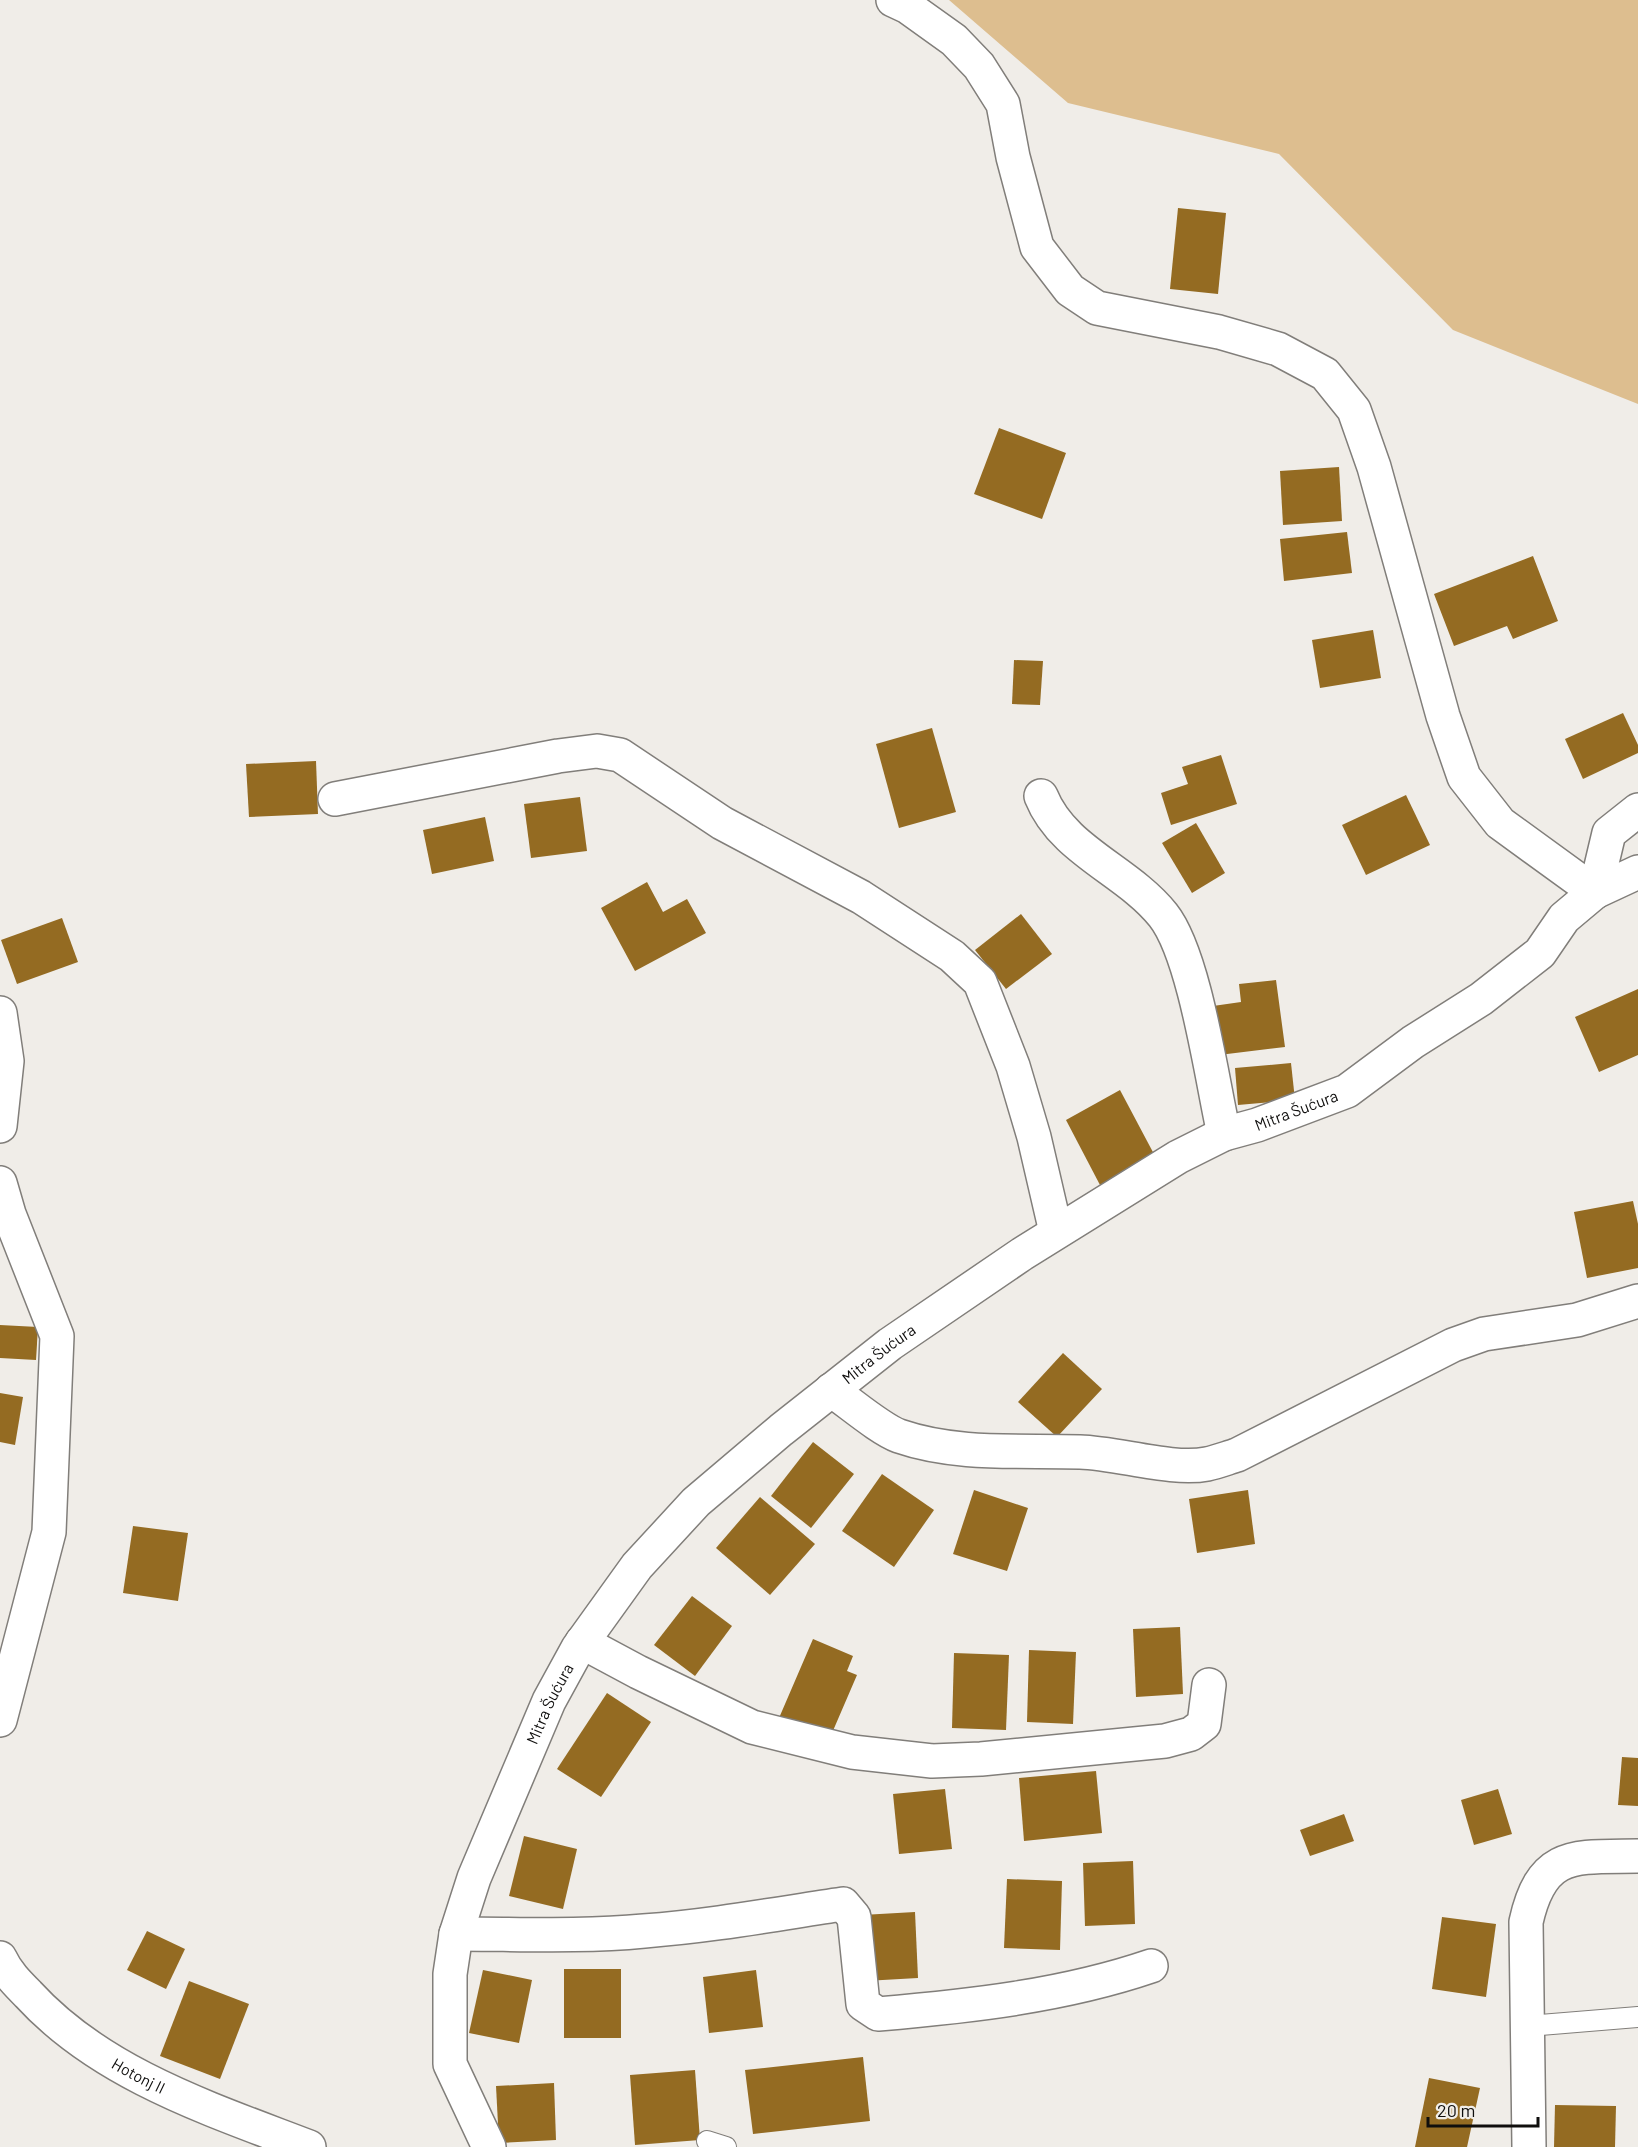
<svg xmlns="http://www.w3.org/2000/svg" width="1638" height="2147" font-family="Barlow,sans-serif">
<style>
.green{fill:#ddbe8f}
.building{fill:#946b22}
.lines{fill:none;stroke-linecap:round;stroke-linejoin:round}
.lane-casing{stroke:#817e7a;stroke-width:22}
.street-casing{stroke:#817e7a;stroke-width:36}
.lane{stroke:#fff;stroke-width:20}
.street{stroke:#fff;stroke-width:33}
.labels{text-anchor:middle;stroke-width:6;stroke-linejoin:round;paint-order:stroke}
.street-label{font-size:16px;fill:#0f0e0d;stroke:#f0ede8}
</style>
<rect width="100%" height="100%" fill="#f0ede8"/>
<polygon class="green" points="949,0 1638,0 1638,404 1453,330 1279,154 1068,103"/>
<g class="building">
<polygon points="1178,208 1226,213 1218,294 1170,289"/>
<polygon points="999,428 1066,453 1042,519 974,494"/>
<polygon points="1339,467 1342,521 1283,525 1280,471"/>
<polygon points="1347,532 1352,573 1284,581 1280,539"/>
<polygon points="1533,556 1558,621 1513,639 1507,626 1454,646 1434,594"/>
<polygon points="1373,630 1381,678 1320,688 1312,640"/>
<polygon points="1014,660 1043,661 1040,705 1012,704"/>
<polygon points="1623,713 1638,745 1638,753 1583,779 1565,739"/>
<polygon points="932,728 956,812 899,828 876,744"/>
<polygon points="1221,755 1237,804 1171,825 1161,793 1188,784 1182,767"/>
<polygon points="316,761 318,814 249,817 246,764"/>
<polygon points="1406,795 1430,845 1366,875 1342,825"/>
<polygon points="580,797 587,851 531,858 524,804"/>
<polygon points="485,817 494,861 432,874 423,830"/>
<polygon points="1196,823 1225,873 1192,893 1162,843"/>
<polygon points="647,882 663,912 687,899 706,933 635,971 601,908"/>
<polygon points="1021,914 1052,954 1006,989 975,950"/>
<polygon points="62,918 78,962 17,984 1,940"/>
<polygon points="1276,980 1285,1047 1219,1055 1213,1006 1241,1002 1239,984"/>
<polygon points="1638,989 1638,1055 1599,1072 1575,1017"/>
<polygon points="1291,1063 1295,1100 1238,1105 1235,1068"/>
<polygon points="1120,1090 1155,1156 1100,1185 1066,1120"/>
<polygon points="1633,1201 1638,1224 1638,1268 1587,1278 1574,1212"/>
<polygon points="0,1325 38,1327 36,1360 0,1358"/>
<polygon points="1063,1353 1102,1389 1057,1437 1018,1402"/>
<polygon points="0,1393 23,1397 15,1445 0,1442"/>
<polygon points="813,1442 854,1474 811,1528 771,1496"/>
<polygon points="882,1474 934,1510 894,1567 842,1531"/>
<polygon points="974,1490 1028,1508 1007,1571 953,1554"/>
<polygon points="1248,1490 1255,1544 1197,1553 1189,1499"/>
<polygon points="760,1497 815,1544 770,1595 716,1548"/>
<polygon points="133,1526 188,1533 178,1601 123,1593"/>
<polygon points="692,1596 732,1626 695,1676 654,1645"/>
<polygon points="1180,1627 1183,1694 1136,1697 1133,1629"/>
<polygon points="813,1639 853,1656 847,1671 857,1675 829,1740 779,1718"/>
<polygon points="1029,1650 1076,1652 1073,1724 1027,1722"/>
<polygon points="954,1653 1009,1655 1006,1730 952,1728"/>
<polygon points="607,1693 651,1722 601,1797 557,1769"/>
<polygon points="1622,1757 1638,1758 1638,1806 1618,1805"/>
<polygon points="1096,1771 1102,1833 1024,1841 1019,1778"/>
<polygon points="945,1789 952,1849 899,1854 893,1794"/>
<polygon points="1498,1789 1512,1834 1474,1845 1461,1800"/>
<polygon points="1344,1814 1354,1841 1310,1856 1300,1830"/>
<polygon points="524,1836 577,1849 563,1909 509,1896"/>
<polygon points="1133,1861 1135,1924 1085,1926 1083,1863"/>
<polygon points="1007,1879 1062,1881 1060,1950 1004,1948"/>
<polygon points="915,1912 918,1978 865,1981 862,1915"/>
<polygon points="1442,1917 1496,1924 1486,1997 1432,1989"/>
<polygon points="147,1931 185,1949 166,1989 127,1970"/>
<rect x="564" y="1969" width="57" height="69"/>
<polygon points="483,1970 532,1980 519,2043 469,2033"/>
<polygon points="756,1970 763,2027 709,2033 703,1977"/>
<polygon points="189,1981 249,2004 220,2079 160,2056"/>
<polygon points="863,2057 870,2121 753,2134 745,2070"/>
<polygon points="695,2070 700,2140 635,2145 630,2075"/>
<polygon points="1429,2078 1480,2088 1467,2147 1415,2147"/>
<polygon points="554,2083 556,2140 499,2143 496,2086"/>
<polygon points="1555,2105 1616,2106 1615,2147 1554,2147"/>
</g>
<g class="lines">
<defs>
<g id="lane">
<polyline points="1528,2026 1638,2017"/>
<polyline points="707,2141 726,2147"/>
</g>
<g id="street">
<polyline points="893,0 908,7 954,40 979,66 1003,104 1013,157 1037,247 1070,290 1097,308 1219,332 1278,349 1325,374 1354,410 1374,467 1443,716 1464,777 1500,823 1595,892"/>
<path d="M1041,796C1063,851 1127,870 1163,915C1195,955 1212,1081 1224,1134"/>
<polyline points="335,799 558,756 597,751 620,755 722,823 861,897 952,956 980,982 1013,1066 1034,1137 1056,1232"/>
<polyline points="1595,892 1638,872"/>
<polyline points="0,1013 7,1061 0,1126"/>
<polyline points="0,1183 9,1214 57,1336 49,1532 0,1720"/>
<path d="M831,1390C849,1402 880,1429 899,1436C957,1456 1020,1450 1080,1452C1118,1453 1172,1471 1207,1464C1217,1462 1227,1458 1237,1455L1453,1345L1484,1334L1577,1320L1638,1301"/>
<polyline points="582,1642 638,1672 752,1727 852,1752 932,1761 981,1759 1165,1741 1191,1734 1204,1724 1209,1685"/>
<path d="M456,1934C519,1934 581,1937 644,1931C711,1926 776,1914 843,1904L854,1917L863,2004L878,2014C970,2006 1063,1996 1151,1966"/>
<path id="s1" d="M0,1958C7,1973 17,1983 28,1994C101,2074 210,2109 309,2147"/>
<path id="s2" d="M489,2147L450,2064V1974L456,1934L474,1878L549,1701L578,1648L637,1566L696,1502L781,1430L890,1344L1022,1254L1178,1157L1224,1134L1257,1125L1347,1091L1413,1042L1481,999L1540,953L1564,918L1595,892L1609,833L1638,810"/>
<path d="M1529,2147L1526,1922C1542,1850 1575,1857 1638,1856"/>
</g>
</defs>
<use href="#lane" class="lane-casing"/>
<use href="#street" class="street-casing"/>
<use href="#lane" class="lane"/>
<use href="#street" class="street"/>
</g>
<g class="labels">
<g class="street-label">
<text dy="6" stroke="none"><textPath href="#s2" startOffset="1443">Mitra Šućura</textPath></text>
<text dy="6" stroke="none"><textPath href="#s2" startOffset="957">Mitra Šućura</textPath></text>
<text dy="6" stroke="none"><textPath href="#s2" startOffset="471">Mitra Šućura</textPath></text>
<text dy="6" stroke="none"><textPath href="#s1" startOffset="184">Hotonj II</textPath></text>
</g>
</g>
<path d="M1428 2117v9h110v-9" fill="none" stroke="#0f0e0d" stroke-width="3"/>
<text x="1437" y="2117" font-size="18" fill="#0f0e0d" stroke="#f0ede8" stroke-width="4.5" paint-order="stroke">20 m</text>
</svg>
